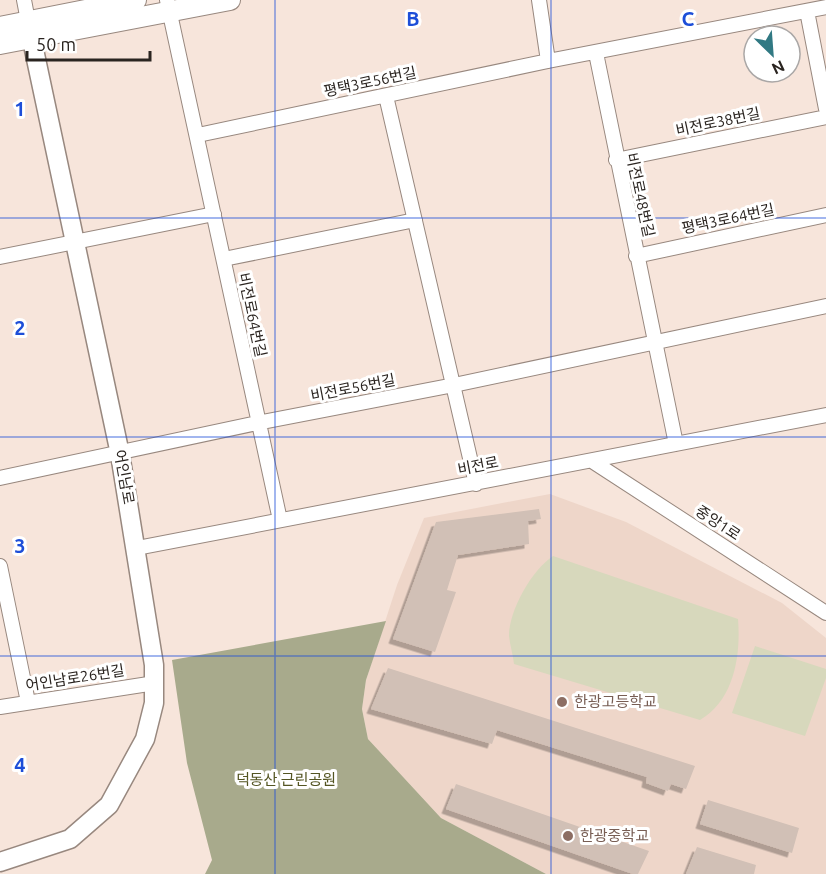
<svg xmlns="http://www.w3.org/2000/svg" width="826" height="874" font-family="Ubuntu,'Noto Sans KR',sans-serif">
	<defs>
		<filter id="shadow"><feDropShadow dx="-4.5" dy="4.5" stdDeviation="0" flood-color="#0004"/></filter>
	</defs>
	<rect width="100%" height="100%" fill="#f7e5db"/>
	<!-- built -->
	<path fill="#eed6c9" d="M550,494L626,522L782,603L826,638V874H546L441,818L368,739L362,709L366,680L397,585L424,518Z"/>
	<!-- green -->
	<path fill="#d7d8bc" d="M553,556L738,619C741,656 734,700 700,720L514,664C513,655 510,645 509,636C509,610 532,570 553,556Z
		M755,646L826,669V678L805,736L732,713Z"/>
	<!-- forest -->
	<path fill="#a8aa8c" d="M386,621L366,680L362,709L368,739L441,818L546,874H205L212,860L187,763L172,660Z"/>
	<!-- building -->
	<path fill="#d1c0b6" filter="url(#shadow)" d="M539,509L541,519L528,521L529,544L458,555L447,590L456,592L435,652L393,639L436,522Z
		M388,668L695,766L686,789L671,784L668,791L646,783L647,777L497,730L492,744L371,709Z
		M456,784L649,851L638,874H633L446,809Z
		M708,800L799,828L792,853L700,824Z
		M697,847L756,865L754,874H686Z"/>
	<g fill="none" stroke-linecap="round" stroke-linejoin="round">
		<!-- minor casing -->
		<g stroke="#98887f" stroke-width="16">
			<path id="minor" d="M24,0L28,21
				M167,0L280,520
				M539,0L548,61
				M807,11L826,109
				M596,53L676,444
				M386,96L476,484
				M198,135L548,61L826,7
				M616,160L826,117
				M636,256L826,215
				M0,257L214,214
				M224,259L415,220
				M592,461L826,613
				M0,478L257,423L454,385L826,306
				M137,548L826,415
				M0,566L28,702
				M0,707L155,683"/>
		</g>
		<!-- tertiary casing -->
		<g stroke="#98887f" stroke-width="21">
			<path id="tertiary" d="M0,862L70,839L109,805L145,739L154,703V665L120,454L29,26"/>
		</g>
		<!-- secondary casing -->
		<g stroke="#98887f" stroke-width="22">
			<path id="secondary" d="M0,27L136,0
				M0,44L230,0"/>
		</g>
		<!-- minor -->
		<use href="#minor" stroke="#fff" stroke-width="14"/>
		<!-- tertiary -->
		<use href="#tertiary" stroke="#fff" stroke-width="18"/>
		<!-- secondary -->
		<use href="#secondary" stroke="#fff" stroke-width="20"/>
	</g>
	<!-- grid -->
	<path fill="none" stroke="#1d4ed8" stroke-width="1.5" stroke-opacity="0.55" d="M275,0V874M551,0V874M0,218H826M0,437H826M0,656H826"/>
	<!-- markers -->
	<g fill="#8d6e63" stroke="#fff" stroke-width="2">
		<circle cx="562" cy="702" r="6"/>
		<circle cx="568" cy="836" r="6"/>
	</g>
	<g text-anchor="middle" stroke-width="6" stroke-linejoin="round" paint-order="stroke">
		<!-- street labels -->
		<g font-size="15" fill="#2a2420" stroke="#fff">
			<text transform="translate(370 82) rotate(-12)" y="5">평택3로56번길</text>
			<text transform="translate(718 122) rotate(-12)" y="5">비전로38번길</text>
			<text transform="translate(640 195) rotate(78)" y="5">비전로48번길</text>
			<text transform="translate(728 219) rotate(-12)" y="5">평택3로64번길</text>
			<text transform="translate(252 315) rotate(78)" y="5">비전로64번길</text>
			<text transform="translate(353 388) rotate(-11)" y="5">비전로56번길</text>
			<text transform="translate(478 466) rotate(-11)" y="5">비전로</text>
			<text transform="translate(124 477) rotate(80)" y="5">어인남로</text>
			<text transform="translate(718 523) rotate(33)" y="5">중앙1로</text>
			<text transform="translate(75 678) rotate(-9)" y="5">어인남로26번길</text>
		</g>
		<!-- education labels -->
		<g font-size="15" fill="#785e54" stroke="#fff" text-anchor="start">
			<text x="574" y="707">한광고등학교</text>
			<text x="580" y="841">한광중학교</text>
		</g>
		<!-- park labels -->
		<g font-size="15" fill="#545522" stroke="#fff">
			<text x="286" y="785">덕동산 근린공원</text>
		</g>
	</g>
	<g font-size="20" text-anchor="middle" font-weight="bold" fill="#1d4ed8" stroke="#fff" stroke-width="6" stroke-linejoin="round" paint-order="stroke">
		<text x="413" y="26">B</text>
		<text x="688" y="26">C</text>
		<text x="20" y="116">1</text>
		<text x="20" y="335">2</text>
		<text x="20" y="553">3</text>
		<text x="20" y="772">4</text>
	</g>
	<!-- north arrow -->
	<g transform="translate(772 54) rotate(155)"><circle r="28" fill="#ffffff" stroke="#aaa7a6" stroke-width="1.5"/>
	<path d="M0-4.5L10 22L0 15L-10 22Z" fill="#317983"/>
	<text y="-9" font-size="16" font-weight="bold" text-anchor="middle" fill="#2a2420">N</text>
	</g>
	<!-- scale -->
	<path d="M27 51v9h123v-9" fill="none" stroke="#2a2420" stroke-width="3"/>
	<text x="36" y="51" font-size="18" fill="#2a2420" stroke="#ffffff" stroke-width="4.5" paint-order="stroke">50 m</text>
</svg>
